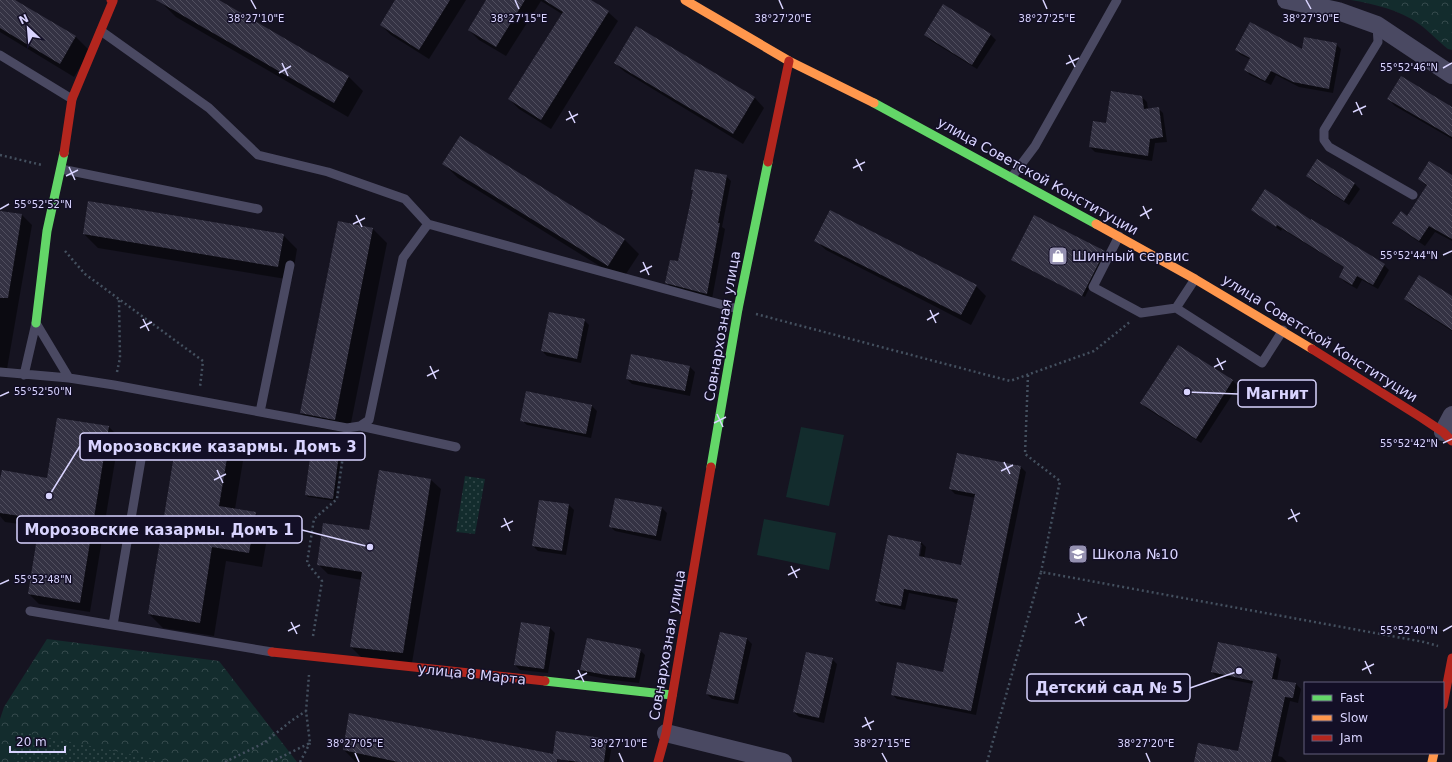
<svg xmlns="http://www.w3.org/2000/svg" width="1452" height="762" font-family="'DejaVu Sans',sans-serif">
	<defs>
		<pattern id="forest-crowns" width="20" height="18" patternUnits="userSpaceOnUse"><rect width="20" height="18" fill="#132c2d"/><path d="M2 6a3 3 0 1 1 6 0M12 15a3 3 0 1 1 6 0" fill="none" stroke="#354a4c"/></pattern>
		<pattern id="park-dots" width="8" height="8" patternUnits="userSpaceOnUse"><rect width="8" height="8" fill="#132c2d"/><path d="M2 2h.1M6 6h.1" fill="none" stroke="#354a4c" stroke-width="1.8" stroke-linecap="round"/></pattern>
		<pattern id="building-back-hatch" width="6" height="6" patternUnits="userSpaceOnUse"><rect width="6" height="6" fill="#343243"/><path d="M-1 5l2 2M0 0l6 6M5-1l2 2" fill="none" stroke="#514f5f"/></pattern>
	</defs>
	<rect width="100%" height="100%" fill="#161421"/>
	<!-- grass -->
	<path fill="#132c2d" d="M801,427L844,435L829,506L786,497Z
		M764,519L836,533L829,570L757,555Z"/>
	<!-- forest -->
	<path fill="url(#forest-crowns)" d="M1351,0H1452V50L1448,49C1438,41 1429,31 1419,24C1400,10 1374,4 1351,0Z
		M47,639L219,661L297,762H0V719L4,707Z"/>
	<!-- park -->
	<path fill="url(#park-dots)" d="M465,476L485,479L475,534L456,532Z
		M20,732L170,762H14Z"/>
	<!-- shadow -->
	<path fill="#0007" fill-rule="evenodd" d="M0,0H13L76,37L90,51L74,77L0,32Z
		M164,0H217L349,77L363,91L348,117L176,17L162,3Z
		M397,0H466L429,59L391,35L381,25Z
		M488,0H589L608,12L618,21L551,129L519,109L509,99L562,14L541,1L506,56L479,40L469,30Z
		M943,6L991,35L996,40L977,69L930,40L925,35Z
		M637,27L755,98L764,108L743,144L625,72L615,63Z
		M1336,44L1341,49L1333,93L1299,87L1276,75L1271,85L1250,75L1245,70L1250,59L1241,55L1236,50L1302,51Z
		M1142,97L1147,102L1148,109L1158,108L1163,113L1167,142L1155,143L1152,161L1095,152L1090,147L1107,124Z
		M1388,99L1452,107V139L1395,106Z
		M1317,160L1355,184L1360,189L1349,205L1312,181L1307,176Z
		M444,164L625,240L639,254L622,280L458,178Z
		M726,176L731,181L722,227L725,229L712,299L671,287L666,282L679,262L694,191L692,189Z
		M1452,176V241L1435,232L1425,246L1400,229L1394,223L1408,217L1428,187L1419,179Z
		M1252,210L1311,222L1384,265L1389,270L1378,289L1362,280L1357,289L1345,282L1340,277L1345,268L1282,229L1281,231Z
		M0,212L22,215L32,225L7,369L0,368Z
		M339,222L373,229L387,243L349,433L315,427L301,413Z
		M84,234L283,235L297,249L292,280L98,248Z
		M816,241L976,286L986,296L971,325L826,250Z
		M1104,252L1106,254L1085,297L1014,262Z
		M1452,297V331L1410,304L1405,299Z
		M584,320L589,325L581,363L547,356L542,351Z
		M1178,346L1233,381L1238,386L1201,443L1146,408L1142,403Z
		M632,355L690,367L695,372L690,396L632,384L627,379Z
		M527,393L592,406L597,411L591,438L527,425L522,420Z
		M109,427L119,437L90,612L39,604L29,594L40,527L5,522L0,516V485L48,479Z
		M178,438L229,447L243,461L235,509L255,513L269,527L262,567L226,561L214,636L163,628L149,614Z
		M312,451L339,455L341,457L335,501L308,497L306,495Z
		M958,454L1021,467L1026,472L976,715L897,699L892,694L944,673L958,603L909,593L905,610L881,605L876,600L889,536L921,542L926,547L924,559L962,566L976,498L955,494L950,489ZM920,545H922L919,562Z
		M431,480L441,489L412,663L361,657L351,647L362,580L328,574L318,564L370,531Z
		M569,505L574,510L566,555L538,551L533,546Z
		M662,508L667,513L661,541L615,531L610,526Z
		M550,628L555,633L548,673L520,670L515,665Z
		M720,633L747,639L752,644L738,704L712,699L707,694Z
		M640,650L645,655L639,683L612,680L586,675L581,670Z
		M807,653L832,659L837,664L824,723L799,717L794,712Z
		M1276,655L1281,660L1277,681L1296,684L1301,689L1298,703L1290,701L1278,756L1282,757L1287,762H1195L1239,752L1253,684L1217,677L1212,672Z
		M607,740L612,745L609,762H569L567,760Z
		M344,750L552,762H356Z"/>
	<!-- building -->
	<path fill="url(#building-back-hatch)" d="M0,0H15L76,36L60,64L0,28Z
		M156,0H219L349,76L334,103Z
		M395,0H450L419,50L380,25Z
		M486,0H525L496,47L468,30Z
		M544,0H591L609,11L541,120L508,99L563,12Z
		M943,4L991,34L972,65L924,35Z
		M1250,22L1302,49L1304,37L1337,43L1329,89L1293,82L1271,71L1265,81L1244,70L1250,58L1235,50Z
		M636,26L755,97L733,134L614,63Z
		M1401,76L1452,107V137L1387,99Z
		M1111,91L1142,96L1144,109L1159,107L1163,137L1150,139L1148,156L1089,147L1093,121L1106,123Z
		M460,136L625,239L608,266L442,164Z
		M1317,159L1355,183L1344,201L1306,176Z
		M1429,161L1452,175V239L1429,226L1419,241L1392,223L1401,211L1407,216L1427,185L1418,179Z
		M695,169L727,175L718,223H720L707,294L665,283L670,260L678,261L693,190H691Z
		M1265,189L1311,220V219L1385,264L1373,285L1357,276L1352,285L1339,277L1344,267L1277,225L1276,227L1251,210Z
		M88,201L284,234L278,267L83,234Z
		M830,210L977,285L961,315L814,241Z
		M0,211L22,214L8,298H0Z
		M1034,215L1105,251L1082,296L1011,260Z
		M338,221L373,228L335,420L300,413Z
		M1419,275L1452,296V330L1404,299Z
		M549,312L585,319L577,359L541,351Z
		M1178,345L1233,380L1196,439L1140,403Z
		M631,354L690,366L685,391L626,379Z
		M526,391L592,405L586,434L520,421Z
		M57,418L109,426L80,603L28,594L40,519L0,513V479L2,470L47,478Z
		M177,437L229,446L219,506L256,512L249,553L212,547L200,623L148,614Z
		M311,450L339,454L333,499L305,495Z
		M957,453L1021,466L971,711L891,695L897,662L943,672L958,599L904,589L901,606L875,601L888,535L921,542L919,556L961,565L975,494L949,489Z
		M379,470L431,479L403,653L350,647L362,572L317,565L323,523L369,530Z
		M615,498L662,507L656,536L609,527Z
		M539,500L569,504L562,551L532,546Z
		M521,622L550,627L544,669L514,665Z
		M720,632L747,638L734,700L706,694Z
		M587,638L641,649L635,678L606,675L580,670Z
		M1218,642L1277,654L1272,679L1296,683L1293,698L1285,697L1271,762H1194L1198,743L1238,751L1253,681L1211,672Z
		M806,652L833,658L819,718L793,712Z
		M349,713L553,754L556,731L607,739L604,762H579L557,759V762H398L343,750Z"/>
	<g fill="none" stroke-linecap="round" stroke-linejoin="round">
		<!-- path -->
		<path stroke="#44505f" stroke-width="2.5" stroke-dasharray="2 3" stroke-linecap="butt" d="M0,155L42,165
			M65,251L85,274L203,361L200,387
			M756,314L1010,381L1094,351L1131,321
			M117,372L120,358L119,300
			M1028,375L1025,454L1060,481L1041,572
			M313,636L322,581L307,563L314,519L337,499L345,441
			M225,762L264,743L291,721L306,711
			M271,762L310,743L306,711L309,675
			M300,762L310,743
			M987,762L1041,572L1424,642L1438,646"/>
		<!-- lane -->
		<path stroke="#4a4962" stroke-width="9" d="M1377,25L1378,42L1324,130V140L1329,147L1413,195
			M101,31L209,108L258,155L328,172L405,199L428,224L738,309
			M0,55L72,99
			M61,169L258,209
			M1011,178L1035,146L1117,0
			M1119,236L1093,287L1141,313L1176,308L1262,363L1283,330
			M1176,308L1195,279
			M36,323L69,378
			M0,372L69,378L114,385L347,428L360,426L369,420L403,258L428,224
			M24,375L36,323
			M260,412L290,265
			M360,426L456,447
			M30,611L272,652
			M113,625L144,442"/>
		<!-- street -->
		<path stroke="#4a4962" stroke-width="18" d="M1286,0L1338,11L1377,25L1452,75
			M1443,432L1452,415
			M666,733L783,762"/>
		<!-- fast -->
		<path stroke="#63d668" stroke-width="9" d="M874,103L1096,224
			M36,323L47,231L64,153
			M711,467L738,309L768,162
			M545,681L672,695"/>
		<!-- slow -->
		<path stroke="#ff974d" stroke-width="9" d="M685,0L789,61L874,103
			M1096,224L1195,279L1312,349
			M1432,762L1434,753"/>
		<!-- jam -->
		<path stroke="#b3261e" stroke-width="9" d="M64,153L72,99L113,1L111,0
			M768,162L789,61
			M1312,349L1422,418L1443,432L1452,441
			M272,652L545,681
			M1443,705L1452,658
			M658,762L666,733L711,467"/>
	</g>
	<!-- ticks -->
	<path fill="none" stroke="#d9d4ff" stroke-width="1.5" d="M251,0L256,9M515,0L519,9M779,0L783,9M1043,0L1047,9M1306,0L1311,9M1069,55L1075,67M282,63L288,76M1066,64L1079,58M1443,68L1452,63M279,73L291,66M1356,102L1362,115M569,111L575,123M1353,112L1366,106M566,120L578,114M856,159L862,171M69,167L75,180M853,168L865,162M66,176L78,170M1143,206L1149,219M0,209L9,204M356,215L362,227M1140,216L1152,209M353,224L365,218M1443,255L1452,251M643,262L649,275M640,272L652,266M930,310L936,323M143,319L149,331M927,320L939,313M140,328L152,322M1217,358L1223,370M430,366L436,379M1214,367L1226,361M427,376L439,370M0,396L9,392M717,414L723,427M714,423L726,417M1443,443L1452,439M1004,462L1010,474M217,470L223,483M1001,471L1013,465M214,480L226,474M1291,509L1297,522M504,518L510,531M1288,519L1300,513M501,527L513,521M791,566L797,578M788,575L800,569M0,584L9,580M1078,613L1084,626M291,622L297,634M1075,623L1087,617M288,631L300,625M1443,631L1452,626M1365,661L1371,674M578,670L584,682M1362,670L1374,664M575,679L587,673M865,717L871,730M862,727L874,721M355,753L359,762M619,753L623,762M882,753L887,762M1146,753L1150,762"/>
	<!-- icons -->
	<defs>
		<g id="shop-square" transform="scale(1)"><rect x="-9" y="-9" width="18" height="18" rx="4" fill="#9591b1" stroke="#130f26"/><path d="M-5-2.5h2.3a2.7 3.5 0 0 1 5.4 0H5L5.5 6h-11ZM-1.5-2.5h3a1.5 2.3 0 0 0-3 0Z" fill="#fff"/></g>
		<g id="school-square" transform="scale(1)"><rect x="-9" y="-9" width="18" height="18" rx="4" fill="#9591b1" stroke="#130f26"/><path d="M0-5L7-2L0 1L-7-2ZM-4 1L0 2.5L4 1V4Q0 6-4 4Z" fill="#fff"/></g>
	</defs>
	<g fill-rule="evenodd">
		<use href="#shop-square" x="1058" y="256"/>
		<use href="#school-square" x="1078" y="554"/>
	</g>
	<g text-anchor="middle" stroke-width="3" stroke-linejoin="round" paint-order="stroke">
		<!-- street labels -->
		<g font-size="14" fill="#d9d4ff" stroke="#130f26">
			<text transform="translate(1038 176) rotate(29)" y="5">улица Советской Конституции</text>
			<text transform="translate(722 326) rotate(-80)" y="5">Совнархозная улица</text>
			<text transform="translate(1320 338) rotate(32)" y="5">улица Советской Конституции</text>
			<text transform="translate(667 645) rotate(-80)" y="5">Совнархозная улица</text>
			<text transform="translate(472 674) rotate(6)" y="5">улица 8 Марта</text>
		</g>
		<!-- poi labels -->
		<g font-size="14" fill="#d9d4ff" stroke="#130f26" text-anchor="start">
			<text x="1072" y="261">Шинный сервис</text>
			<text x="1092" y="559">Школа №10</text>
		</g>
	</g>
	<g font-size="10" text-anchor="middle" fill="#d9d4ff" stroke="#130f26" stroke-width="3" stroke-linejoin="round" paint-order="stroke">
		<text x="1311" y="22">38°27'30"E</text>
		<text x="256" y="22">38°27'10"E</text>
		<text x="519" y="22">38°27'15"E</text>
		<text x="783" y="22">38°27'20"E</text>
		<text x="1047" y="22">38°27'25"E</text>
		<text x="1409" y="71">55°52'46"N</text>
		<text x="43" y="208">55°52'52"N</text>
		<text x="1409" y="259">55°52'44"N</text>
		<text x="43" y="395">55°52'50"N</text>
		<text x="1409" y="447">55°52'42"N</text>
		<text x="43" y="583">55°52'48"N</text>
		<text x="1409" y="634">55°52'40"N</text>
		<text x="355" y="747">38°27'05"E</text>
		<text x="619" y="747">38°27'10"E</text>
		<text x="882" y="747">38°27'15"E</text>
		<text x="1146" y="747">38°27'20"E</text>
	</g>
	<!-- callouts -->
	<path fill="none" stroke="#d9d4ff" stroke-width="1.5" d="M1187 392L1238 394M49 496L80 446M370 547L302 530M1239 671L1190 688"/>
	<g fill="#d9d4ff" stroke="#130f26" stroke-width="1.5">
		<circle cx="1187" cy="392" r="4"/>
		<circle cx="49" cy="496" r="4"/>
		<circle cx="370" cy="547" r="4"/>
		<circle cx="1239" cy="671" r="4"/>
	</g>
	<g fill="#130f26" stroke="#d9d4ff" stroke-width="1.5">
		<rect x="1238" y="380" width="78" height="27" rx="4"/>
		<rect x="80" y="433" width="285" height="27" rx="4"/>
		<rect x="17" y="516" width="285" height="27" rx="4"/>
		<rect x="1027" y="674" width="163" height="27" rx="4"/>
	</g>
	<g font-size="15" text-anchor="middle" font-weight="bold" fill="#d9d4ff">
		<text x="1277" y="399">Магнит</text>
		<text x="222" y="452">Морозовские казармы. Домъ 3</text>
		<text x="159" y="535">Морозовские казармы. Домъ 1</text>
		<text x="1109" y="693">Детский сад № 5</text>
	</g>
	<!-- legend -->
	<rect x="1304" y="682" width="140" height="72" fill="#130f26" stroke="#625e7d"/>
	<rect x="1312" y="695" width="20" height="6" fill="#63d668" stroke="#625e7d"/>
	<text x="1340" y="702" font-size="12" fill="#d9d4ff">Fast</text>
	<rect x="1312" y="715" width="20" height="6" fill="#ff974d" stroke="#625e7d"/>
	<text x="1340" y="722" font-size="12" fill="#d9d4ff">Slow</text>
	<rect x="1312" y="735" width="20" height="6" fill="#b3261e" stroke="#625e7d"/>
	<text x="1340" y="742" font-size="12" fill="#d9d4ff">Jam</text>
	<!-- north arrow -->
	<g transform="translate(28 28) rotate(334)" stroke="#130f26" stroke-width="3" paint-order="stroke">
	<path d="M0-3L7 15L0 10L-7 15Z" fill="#d9d4ff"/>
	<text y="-6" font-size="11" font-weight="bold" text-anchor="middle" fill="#d9d4ff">N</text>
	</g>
	<!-- scale -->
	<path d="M10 746v6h55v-6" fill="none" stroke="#d9d4ff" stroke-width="2"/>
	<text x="16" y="746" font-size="12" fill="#d9d4ff" stroke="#130f26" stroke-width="3" paint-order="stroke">20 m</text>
</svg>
